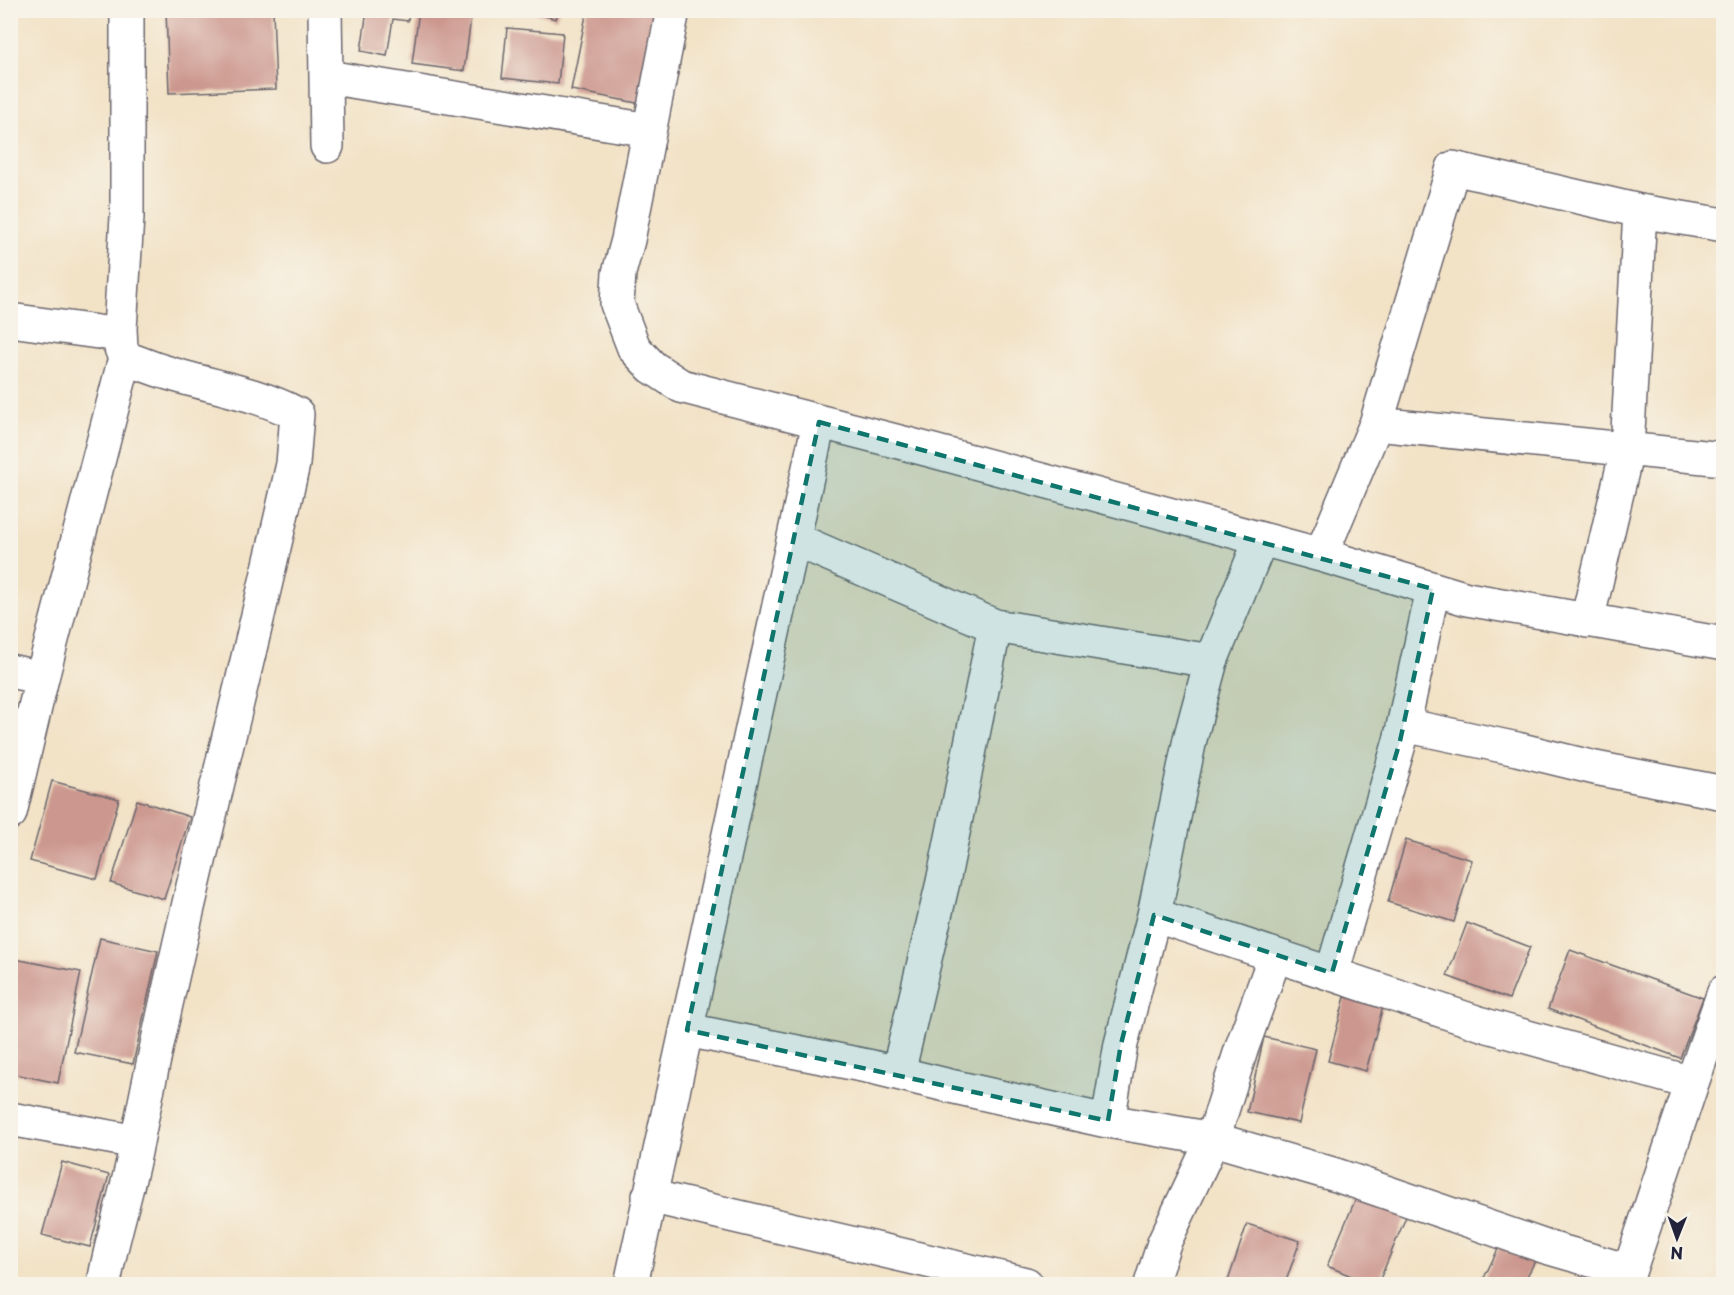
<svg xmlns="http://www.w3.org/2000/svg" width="1734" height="1295" font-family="'Playpen Sans',sans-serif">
	<rect width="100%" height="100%" fill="#f7f3e8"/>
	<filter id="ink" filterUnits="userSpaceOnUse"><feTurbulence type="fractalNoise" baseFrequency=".0167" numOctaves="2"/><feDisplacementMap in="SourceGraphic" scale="12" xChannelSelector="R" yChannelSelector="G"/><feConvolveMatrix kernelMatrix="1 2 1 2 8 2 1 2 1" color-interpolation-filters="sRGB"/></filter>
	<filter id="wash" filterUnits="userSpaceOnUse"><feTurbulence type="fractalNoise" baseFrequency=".008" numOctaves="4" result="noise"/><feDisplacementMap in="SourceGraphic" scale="24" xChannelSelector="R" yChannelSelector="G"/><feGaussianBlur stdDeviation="1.35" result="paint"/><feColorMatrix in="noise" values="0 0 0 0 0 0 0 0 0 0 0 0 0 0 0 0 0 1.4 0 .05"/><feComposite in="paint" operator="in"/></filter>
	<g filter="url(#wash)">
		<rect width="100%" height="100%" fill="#f2e2c6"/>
		<g id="blocks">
			<!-- building -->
			<path fill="#cc978e" d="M166,10H273L276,89L169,93Z
				M367,10H409L408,21L393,19L387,56L361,51Z
				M419,10H472L464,71L412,64Z
				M526,10H559L556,19Z
				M587,10H661L642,104L571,90Z
				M507,28L563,33L558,84L502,78Z
				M52,781L119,799L97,879L30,861Z
				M137,800L190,817L164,899L111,883Z
				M1406,840L1472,860L1454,922L1388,902Z
				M1467,923L1530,947L1509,999L1447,976Z
				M100,938L158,951L133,1064L74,1052Z
				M1570,950L1703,998L1680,1058L1548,1009Z
				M10,958L81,972L58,1083L10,1073Z
				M1345,997L1383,1006L1366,1071L1328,1061Z
				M1264,1037L1316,1049L1299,1123L1247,1112Z
				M62,1162L109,1175L90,1247L42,1235Z
				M1359,1191L1408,1212L1378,1284H1371L1327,1266Z
				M1247,1224L1300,1241L1285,1284H1227Z
				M1501,1243L1536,1259L1523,1284H1481Z"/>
		</g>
	</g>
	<g filter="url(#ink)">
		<use href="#blocks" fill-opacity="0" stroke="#6b656c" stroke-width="1.5"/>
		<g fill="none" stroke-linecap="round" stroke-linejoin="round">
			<!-- minor casing -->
			<g stroke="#6b656c" stroke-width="36">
				<path id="minor" d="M325,10L327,146
					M673,10L628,240L619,273L617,304L634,348L652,367L681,386L907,444L1321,555L1467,599L1724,644
					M327,77L649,130
					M10,320L120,335
					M1376,424L1453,168L1640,211L1724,225
					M794,539L995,626L1211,661
					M1321,555L1376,424L1724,459
					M1587,621L1627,450L1640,211
					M10,671L42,678L10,813
					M42,678L125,358
					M1404,725L1517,749L1595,768L1724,793
					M1154,915L1488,1026L1692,1083L1724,992
					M1332,973L1400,741L1433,589
					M687,1030L872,1067L950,1086L1102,1120L1213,1139L1336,1175L1546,1247L1629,1271
					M898,1073L943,882L995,626
					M10,1119L137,1142
					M1108,1121L1121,1044L1154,915L1190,739L1211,661L1261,539
					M649,1196L1026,1284
					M104,1284C111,1240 126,1197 135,1152C180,921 242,694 293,464L297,414C255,392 209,386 165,372C151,368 138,362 125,358L121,348L120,329L127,217V10
					M631,1284L819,422
					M1151,1284L1164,1243L1213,1139L1242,1047L1275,956
					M1625,1284L1692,1083"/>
			</g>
			<!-- minor -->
			<use href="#minor" stroke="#fff" stroke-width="33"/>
		</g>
	</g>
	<!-- marked area -->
	<path fill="#0f766e" fill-opacity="0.2" stroke="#0f766e" stroke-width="4.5" stroke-dasharray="12 8" stroke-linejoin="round" d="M819,422L1433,589L1400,741L1332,973L1154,915L1121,1044L1108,1121L687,1030Z"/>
	<!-- margin -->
	<rect width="1734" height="1295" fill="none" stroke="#f7f3e8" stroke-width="36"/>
	<!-- north arrow -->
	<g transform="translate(1677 1238) rotate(181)" stroke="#f7f3e8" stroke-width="4.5" paint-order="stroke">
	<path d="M0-4.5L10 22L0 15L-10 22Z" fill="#22223b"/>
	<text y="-9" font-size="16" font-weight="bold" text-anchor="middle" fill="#22223b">N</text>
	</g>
</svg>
